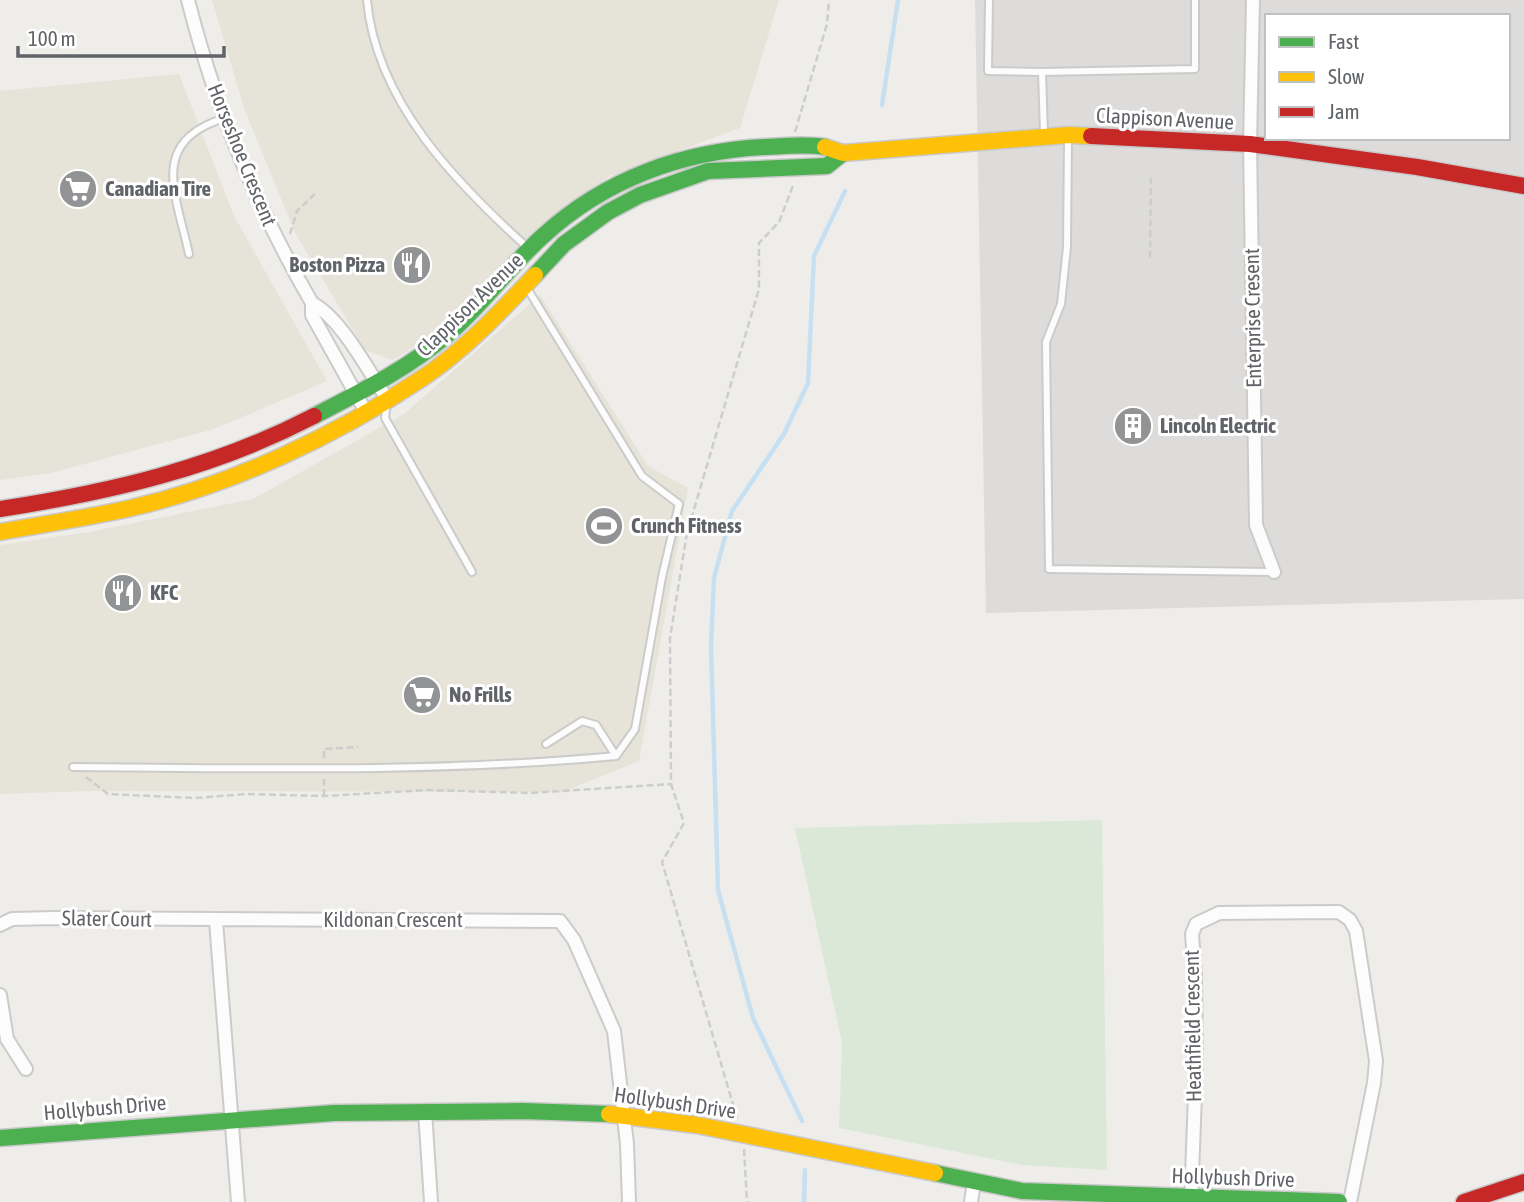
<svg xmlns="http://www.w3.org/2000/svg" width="1524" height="1202" font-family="'Asap Condensed',sans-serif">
	<rect width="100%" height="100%" fill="#efedea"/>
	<!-- commercial -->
	<path fill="#e6e3d9" d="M212,0H779L740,128L608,177L554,218L423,341L393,360L365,350L295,233L244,108Z
		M179,74L234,216L327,381L214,429L51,473L0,480V91Z
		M540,295L648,466L688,488L639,761L563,792L91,791L0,794V545L89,532L253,499L404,414Z"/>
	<!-- industrial -->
	<path fill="#dedcdb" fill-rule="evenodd" d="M975,0H1524V599L986,613ZM1267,16H1508V138H1267Z"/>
	<!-- green -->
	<path fill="#dbe8d8" d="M1102,820L1107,1170L1022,1165L839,1128L842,1043L795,828Z"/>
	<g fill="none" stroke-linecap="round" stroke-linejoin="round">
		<!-- stream -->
		<path stroke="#c6e0f2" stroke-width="4.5" d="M882,105L898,0
			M802,1121L753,1018L718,890L711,646L714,578L732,511L784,434L808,383L814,256L845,191
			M804,1202L805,1170"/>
		<!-- lane casing -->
		<g stroke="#cbcbca" stroke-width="10">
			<path id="lane" d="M367,0C376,102 457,184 529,249
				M989,0L988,71L1042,72
				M1044,134L1042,72L1195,69V0
				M1068,138L1067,247L1061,304L1046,342L1049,569L1274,572
				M189,254C176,194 148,141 225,118
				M387,402L385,418L472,572
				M546,744L582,721L596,725L616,756
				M73,767C254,768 436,773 616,756L635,729L662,577L679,504L642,476L527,288"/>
		</g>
		<!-- street casing -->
		<g stroke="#cbcbca" stroke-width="16">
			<path id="street" d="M188,0C215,107 257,208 312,303C342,319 368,371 388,400
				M1253,0L1250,144L1256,525L1274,572
				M312,303V315L366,412
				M216,921L238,1202
				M0,925L12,919L54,918L560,921L574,940L614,1031L627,1144L629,1202
				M0,995L7,1039L26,1069
				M425,1111L431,1202
				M971,1202L974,1182
				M1191,1202L1196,1068L1195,977L1192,934L1196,924L1219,913L1339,912L1350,920L1356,931L1376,1061L1374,1083L1350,1202"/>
		</g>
		<!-- fast casing -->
		<g stroke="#c9c9c9" stroke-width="19">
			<path id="fast" d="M535,275L564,244L608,212L640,195L708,171L827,166L843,153
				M314,416C360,392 407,369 446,336C482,306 508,267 543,236C605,179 683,151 766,147C786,146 805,144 825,147
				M0,1138L334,1113L523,1111L609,1114
				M935,1173L1022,1191L1339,1202"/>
		</g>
		<!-- slow casing -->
		<g stroke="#c9c9c9" stroke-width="19">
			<path id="slow" d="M825,147L843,153L1068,135L1091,136
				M0,532C43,524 88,518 131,508C232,485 335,436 421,379C464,351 501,311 535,275
				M609,1114L697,1125L935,1173"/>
		</g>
		<!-- jam casing -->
		<g stroke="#c9c9c9" stroke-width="19">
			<path id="jam" d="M1091,136L1250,144L1417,167L1524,186
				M0,509C111,492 214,468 314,416
				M1464,1202L1524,1182"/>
		</g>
		<!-- path -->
		<path stroke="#cbcecc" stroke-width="2.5" stroke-dasharray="7 3.5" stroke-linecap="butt" d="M795,132L827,24L829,0
			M290,234L297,211L315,194
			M1150,258L1151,175
			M324,758V749L358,747
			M86,777L108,794L195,798L246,794L324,796L428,790L530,793L671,784
			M324,796V779
			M737,1118L662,862L684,823L671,784L670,638L687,533L759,289V243L779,222L794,183
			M744,1149L747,1202"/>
		<!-- lane -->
		<use href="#lane" stroke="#fdfcfc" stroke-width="6"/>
		<!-- street -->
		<use href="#street" stroke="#fdfcfc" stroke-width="12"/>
		<!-- fast -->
		<use href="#fast" stroke="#4caf50" stroke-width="16"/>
		<!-- slow -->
		<use href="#slow" stroke="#ffc107" stroke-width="16"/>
		<!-- jam -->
		<use href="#jam" stroke="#c62828" stroke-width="16"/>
	</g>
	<!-- icons -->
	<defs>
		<g id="supermarket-disc" transform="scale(2.0125)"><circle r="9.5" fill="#929395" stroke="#fff"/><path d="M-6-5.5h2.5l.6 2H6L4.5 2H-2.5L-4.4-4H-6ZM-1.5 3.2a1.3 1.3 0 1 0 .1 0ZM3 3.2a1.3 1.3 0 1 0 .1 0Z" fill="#fff"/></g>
		<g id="restaurant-disc" transform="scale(2.0125)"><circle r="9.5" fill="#929395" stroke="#fff"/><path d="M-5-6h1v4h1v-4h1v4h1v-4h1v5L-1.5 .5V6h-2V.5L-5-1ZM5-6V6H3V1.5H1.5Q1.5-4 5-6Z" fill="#fff"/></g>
		<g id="building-disc" transform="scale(2.0125)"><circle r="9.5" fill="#929395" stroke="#fff"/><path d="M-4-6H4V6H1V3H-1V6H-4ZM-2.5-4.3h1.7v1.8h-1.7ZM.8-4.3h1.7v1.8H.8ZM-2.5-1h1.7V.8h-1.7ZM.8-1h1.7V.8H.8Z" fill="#fff"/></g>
		<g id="stadium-disc" transform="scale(2.0125)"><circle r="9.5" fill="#929395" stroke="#fff"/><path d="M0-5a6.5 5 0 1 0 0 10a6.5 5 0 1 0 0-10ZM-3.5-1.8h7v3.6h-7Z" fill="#fff"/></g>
	</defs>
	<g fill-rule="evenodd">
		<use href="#supermarket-disc" x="78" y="189"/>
		<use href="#restaurant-disc" x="412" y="265"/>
		<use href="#building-disc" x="1133" y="426"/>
		<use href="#stadium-disc" x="604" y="526"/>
		<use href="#restaurant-disc" x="123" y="593"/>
		<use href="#supermarket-disc" x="422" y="695"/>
	</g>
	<g text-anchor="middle" stroke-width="6" stroke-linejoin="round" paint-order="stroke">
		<!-- street labels -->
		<g font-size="21" fill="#606367" stroke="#fff">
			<text transform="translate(1165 119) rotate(3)" y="7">Clappison Avenue</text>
			<text transform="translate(242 155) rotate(68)" y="7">Horseshoe Crescent</text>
			<text transform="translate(470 305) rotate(-44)" y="7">Clappison Avenue</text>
			<text transform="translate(1253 318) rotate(-91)" y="7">Enterprise Cresent</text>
			<text transform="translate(107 919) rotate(1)" y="7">Slater Court</text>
			<text x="393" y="927">Kildonan Crescent</text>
			<text transform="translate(1193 1026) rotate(-91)" y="7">Heathfield Crescent</text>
			<text transform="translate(675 1103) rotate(8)" y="7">Hollybush Drive</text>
			<text transform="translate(105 1108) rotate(-5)" y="7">Hollybush Drive</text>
			<text transform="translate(1233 1178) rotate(2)" y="7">Hollybush Drive</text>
		</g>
		<!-- poi labels -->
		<g font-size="21" font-weight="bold" fill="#606367" stroke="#fff" text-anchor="start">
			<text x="105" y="196">Canadian Tire</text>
			<text x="385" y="272" text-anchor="end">Boston Pizza</text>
			<text x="1160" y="433">Lincoln Electric</text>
			<text x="631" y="533">Crunch Fitness</text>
			<text x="150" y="600">KFC</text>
			<text x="449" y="702">No Frills</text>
		</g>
	</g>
	<!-- legend -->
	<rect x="1265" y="14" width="245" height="126" fill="#ffffff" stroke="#bfc1c2" stroke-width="2"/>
	<rect x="1279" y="37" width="35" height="10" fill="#4caf50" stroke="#bfc1c2" stroke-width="2"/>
	<text x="1328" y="49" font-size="21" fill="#606367">Fast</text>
	<rect x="1279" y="72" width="35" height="10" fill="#ffc107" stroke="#bfc1c2" stroke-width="2"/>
	<text x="1328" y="84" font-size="21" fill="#606367">Slow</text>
	<rect x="1279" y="107" width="35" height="10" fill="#c62828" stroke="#bfc1c2" stroke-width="2"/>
	<text x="1328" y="119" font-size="21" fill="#606367">Jam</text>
	<!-- scale -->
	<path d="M18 46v10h206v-10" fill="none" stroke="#606367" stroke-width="3.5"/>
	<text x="28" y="46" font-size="21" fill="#606367" stroke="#ffffff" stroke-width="5" paint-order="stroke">100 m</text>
</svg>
